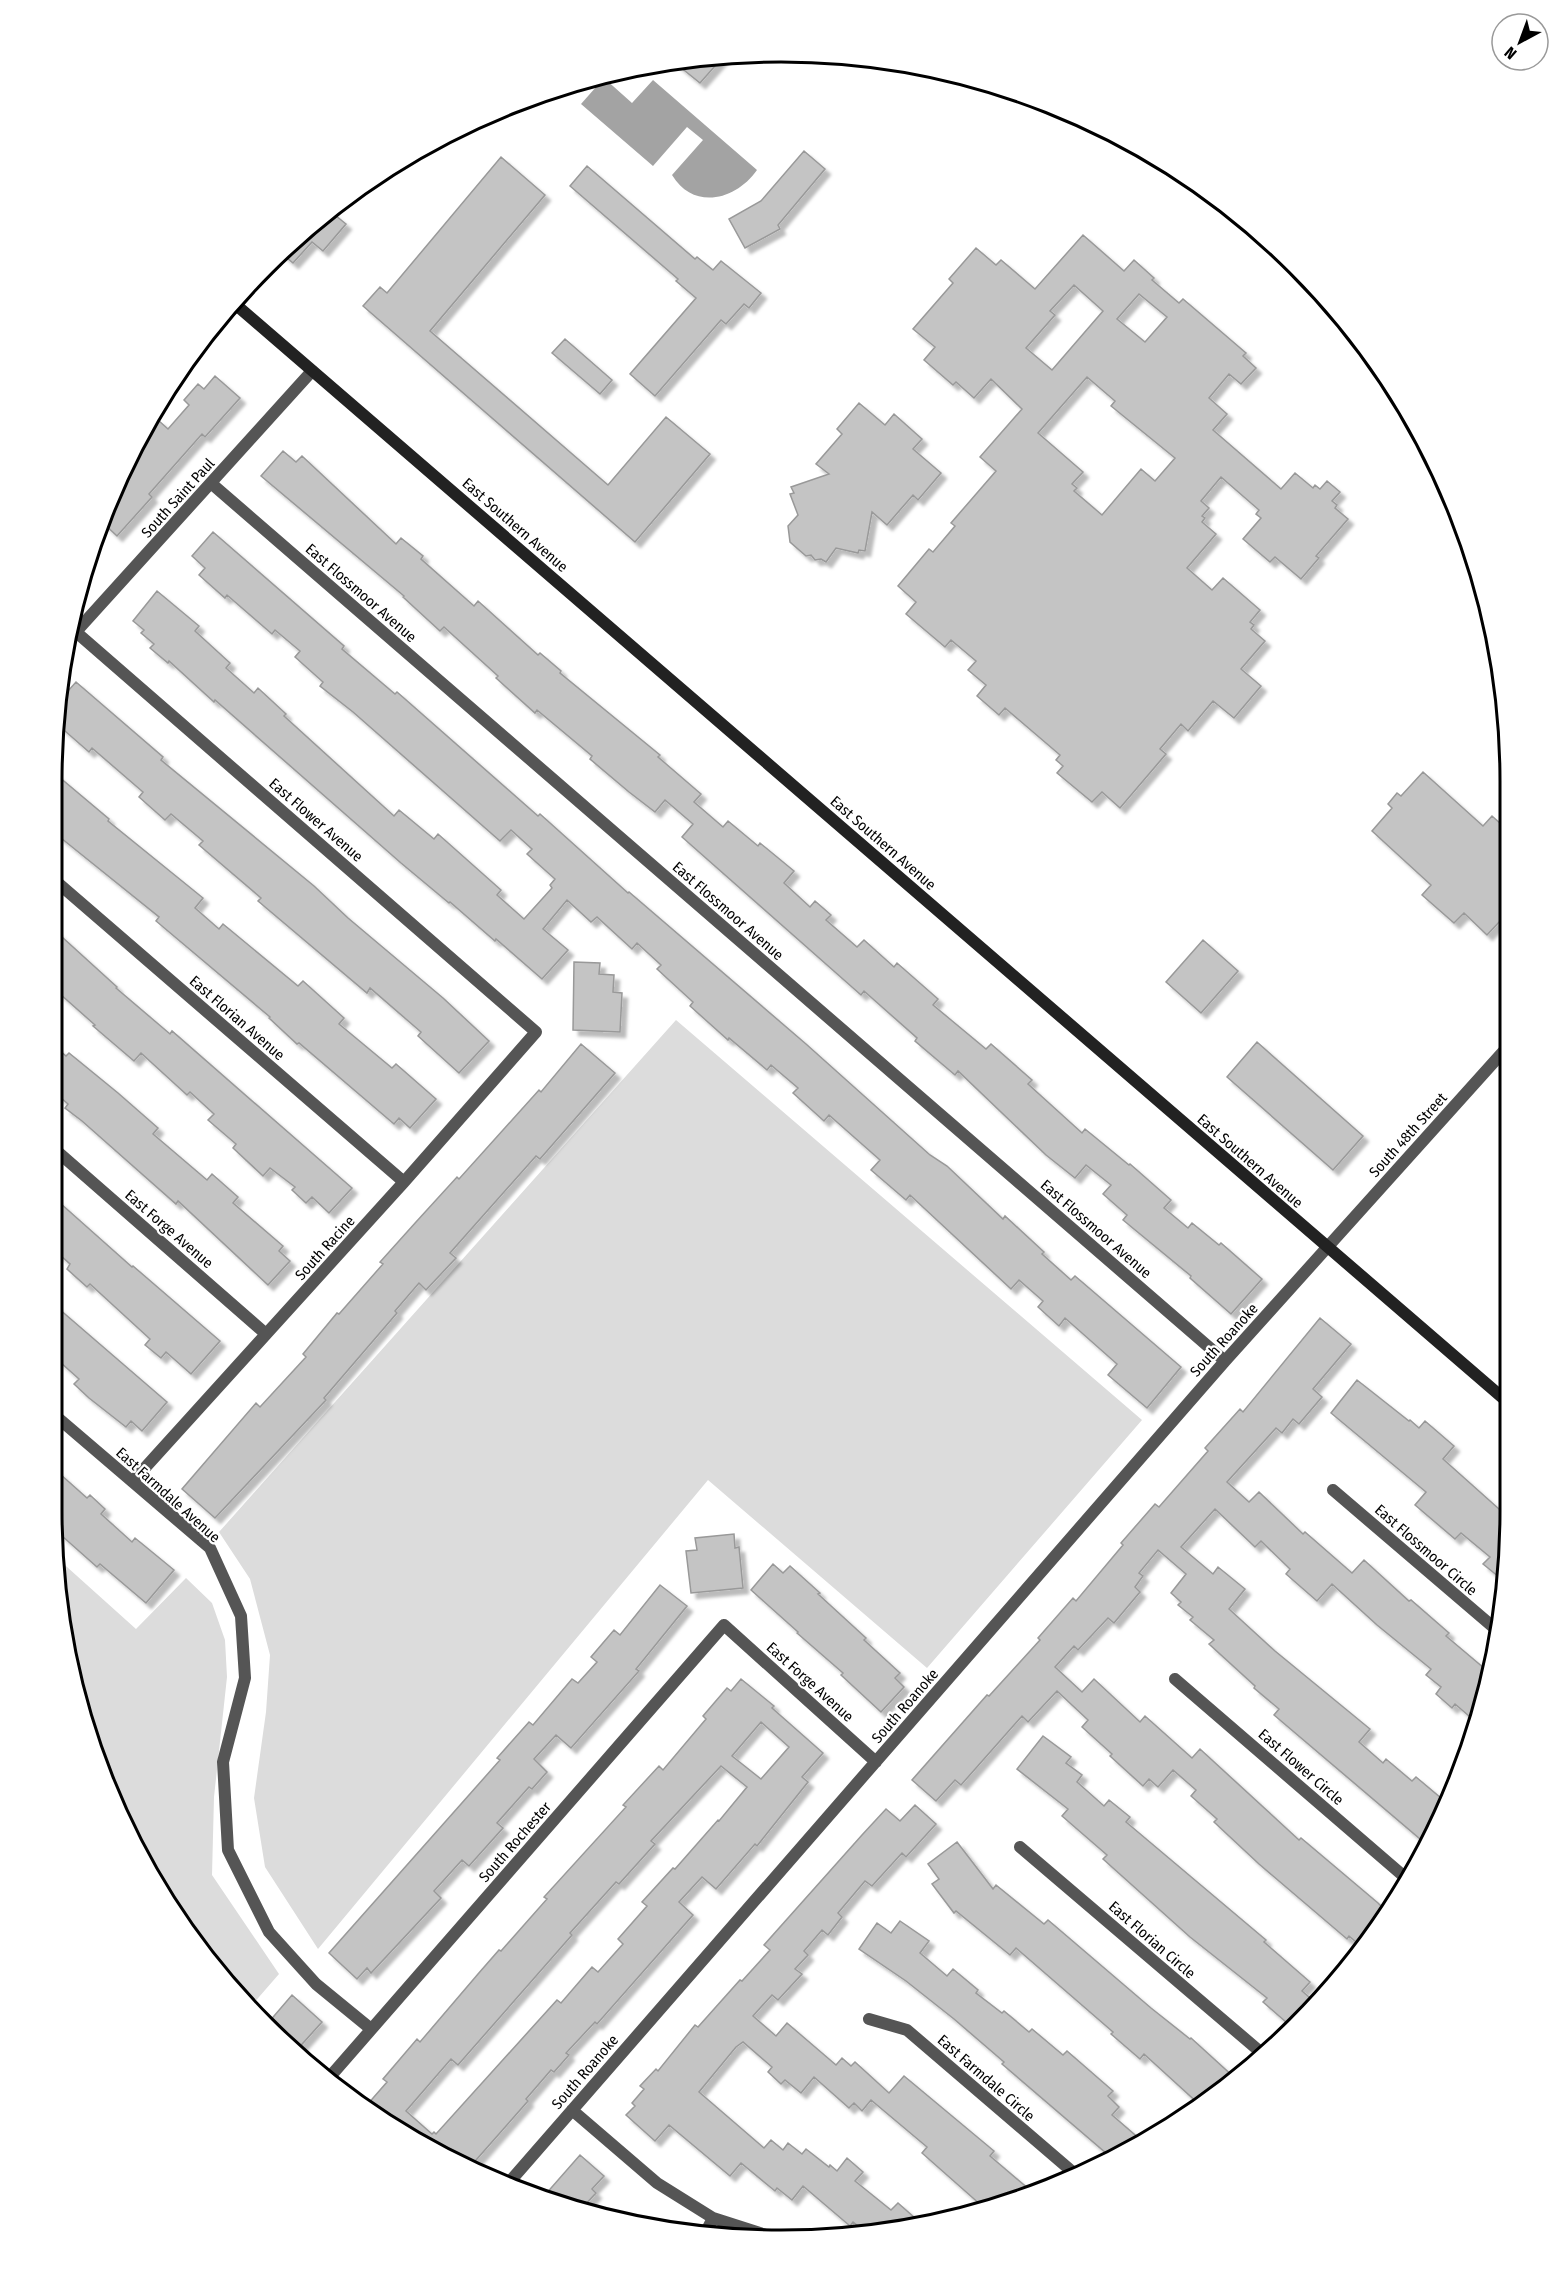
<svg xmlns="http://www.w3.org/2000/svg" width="1562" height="2291" font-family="'Fira Sans Condensed',sans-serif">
	<defs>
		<filter id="shadow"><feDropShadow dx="5.5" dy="5.5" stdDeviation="1.5" flood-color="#0004"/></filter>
	</defs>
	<rect width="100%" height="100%" fill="#fff"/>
	<!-- green -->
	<path fill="#dcdcdc" d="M676,1020L1142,1420L927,1668L708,1480L318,1949L265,1867L254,1798L266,1712L270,1655L250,1579L219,1532Z
		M57,1558L136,1629L186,1578L212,1603L225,1640L227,1677L214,1797L212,1875L279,1974L252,2005L174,1915L126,1833L76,1699Z"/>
	<!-- water -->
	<path fill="#a3a3a3" d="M604,78L632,103L653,80L757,170C736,200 694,211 672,175L703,140L687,127L653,166L581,104Z"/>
	<!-- building -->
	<path fill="#c4c4c4" stroke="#999" stroke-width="1.5" fill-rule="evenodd" filter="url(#shadow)" d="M723,57L700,83L674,62L695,59Z
		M804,151L825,169L778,225L780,229L745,248L729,219L761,201Z
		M501,157L545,195L430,331L608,485L666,417L710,454L635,542L363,306L380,287L387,293Z
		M587,166L695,259L697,257L713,270L721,261L761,293L749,308L744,304L726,324L721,320L655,396L630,374L696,298L676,281L678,279L570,186Z
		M330,211L346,224L323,251L312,242L293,263L280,252Z
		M1083,235L1124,271L1134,260L1154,278L1152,280L1179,303L1183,299L1246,353L1243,356L1256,368L1241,384L1229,374L1209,398L1227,414L1213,430L1281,489L1295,473L1313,488L1315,485L1320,489L1327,481L1340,492L1332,501L1337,505L1335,508L1348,519L1316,556L1319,558L1301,579L1275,557L1270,562L1243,539L1261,518L1256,514L1259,510L1221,477L1201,501L1209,508L1202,516L1205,518L1202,522L1216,534L1187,568L1212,590L1223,578L1260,610L1250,622L1254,625L1251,629L1265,641L1241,669L1261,686L1234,718L1213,701L1188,731L1181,724L1160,749L1166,754L1120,808L1102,792L1092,802L1057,773L1063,766L1056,760L1060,755L1005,708L999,715L977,696L986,685L968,670L976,661L951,640L945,647L906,614L916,602L898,586L929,549L933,552L955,526L951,523L996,471L980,457L1022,409L991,379L974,398L956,382L953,385L924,360L935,347L913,329L953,283L949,279L976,248L996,265L1001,260L1035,289ZM1074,285L1103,311L1052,370L1026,348L1055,315L1050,311ZM1139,294L1167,317L1145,342L1117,319ZM1087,377L1115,401L1111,406L1175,458L1155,481L1141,469L1102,515L1074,491L1077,488L1072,484L1083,472L1038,433Z
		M565,339L612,380L600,394L552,353Z
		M215,376L240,398L205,437L202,434L149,494L152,497L117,536L101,521L136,444L158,420L168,429L189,405L184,400L198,384L204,389Z
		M859,403L885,425L894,414L922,439L913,449L941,473L918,500L913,495L887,525L872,512L865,551L859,550L858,553L836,548L826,562L821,559L815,560L811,555L806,556L790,542L788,526L798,515L790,494L794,493L791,487L829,474L816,464L842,434L837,429Z
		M283,451L296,462L302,456L396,544L401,538L423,556L421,559L474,606L478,601L538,655L540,653L561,671L560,673L660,755L658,757L701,794L694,802L723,827L728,821L758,846L760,843L794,871L784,883L810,907L815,901L831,915L826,920L857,947L864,940L894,967L897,963L938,999L933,1005L986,1049L991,1044L1032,1080L1028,1084L1082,1133L1085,1129L1129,1165L1130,1164L1171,1200L1164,1208L1188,1228L1192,1223L1219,1245L1221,1243L1262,1279L1231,1314L1190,1278L1191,1276L1123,1220L1127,1215L1103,1194L1111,1185L1086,1165L1075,1178L1046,1155L958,1071L955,1075L915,1041L917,1038L864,991L861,995L682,837L693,824L665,800L655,812L629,792L590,759L592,756L537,710L535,713L496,678L498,676L444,627L440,631L403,597L404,596L261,476Z
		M213,532L344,646L342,649L395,694L397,692L538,816L540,814L628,893L629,892L806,1044L930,1155L947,1166L1003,1219L1005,1216L1044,1252L1042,1254L1071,1280L1075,1276L1181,1367L1147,1408L1108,1375L1117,1364L1065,1318L1059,1326L1038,1307L1043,1301L1019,1280L1011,1289L910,1195L906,1200L871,1170L880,1160L829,1115L824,1121L793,1093L798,1088L771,1065L767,1070L729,1038L728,1040L690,1006L693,1002L657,969L661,965L637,943L632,949L597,917L591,922L567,900L543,929L568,950L542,979L496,939L495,941L450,902L449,903L401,863L215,700L214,702L169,661L168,663L150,648L154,644L141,633L144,630L133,621L157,591L199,626L195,631L230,663L226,668L254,693L258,688L286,714L284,716L394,816L399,810L434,839L438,834L501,890L497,895L524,919L552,888L550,885L555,879L527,854L532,849L511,830L500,841L353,712L320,686L323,682L295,657L300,651L275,630L272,634L227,595L225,598L199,575L205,568L192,556Z
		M76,682L163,757L161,760L314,886L348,918L443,998L489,1041L459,1073L418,1036L421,1032L370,988L367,993L258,901L261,898L199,845L203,841L171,814L165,820L139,797L143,792L92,748L89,752L57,724L59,701Z
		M52,771L109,819L108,821L203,898L195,908L219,929L223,924L298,986L303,981L344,1018L339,1024L392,1068L396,1064L436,1099L410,1128L399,1118L394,1124L299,1043L297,1044L269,1018L270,1017L156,921L159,917L51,830Z
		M1423,772L1483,826L1492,816L1511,833V928L1501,920L1487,935L1464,913L1454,923L1422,895L1431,885L1372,831L1392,808L1388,804L1397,793L1401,796Z
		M51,927L117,987L116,988L170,1034L172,1031L352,1188L329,1213L312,1197L306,1203L292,1190L295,1187L270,1168L263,1176L233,1148L236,1144L208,1120L214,1114L190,1092L187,1095L141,1053L134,1061L93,1026L95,1025L51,986Z
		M1203,940L1238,971L1201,1013L1166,982Z
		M574,962L600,963L599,974L614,975L613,992L622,993L620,1032L573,1030Z
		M1257,1042L1363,1136L1333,1170L1227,1077Z
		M51,1043L66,1056L69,1053L118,1093L158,1128L153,1134L207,1180L212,1174L238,1197L233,1203L283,1246L279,1251L290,1261L268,1285L178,1201L176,1204L82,1121L65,1108L68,1104L51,1089Z
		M581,1044L615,1073L540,1159L536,1156L450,1253L456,1258L426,1290L419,1283L395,1311L397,1313L324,1398L326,1400L215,1518L182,1489L256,1403L260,1407L306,1357L303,1354L337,1313L339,1314L383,1264L380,1262L416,1222L457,1177L459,1179L539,1090L541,1092Z
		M51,1195L132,1267L133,1266L220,1341L191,1374L166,1352L161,1358L145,1345L150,1339L90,1284L87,1287L67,1269L70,1264L51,1247Z
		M51,1302L167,1402L142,1431L131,1421L126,1427L89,1398L74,1384L79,1379L51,1354Z
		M1320,1318L1351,1344L1313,1389L1322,1397L1299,1424L1293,1419L1282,1433L1276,1428L1227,1482L1249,1502L1259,1492L1303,1534L1305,1532L1352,1573L1364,1560L1409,1601L1411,1600L1449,1633L1446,1636L1491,1674L1476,1722L1455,1704L1452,1708L1436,1694L1441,1687L1426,1675L1431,1669L1377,1625L1332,1584L1317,1601L1286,1574L1290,1569L1261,1541L1255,1547L1215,1509L1181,1547L1213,1574L1218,1567L1245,1589L1229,1609L1275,1651L1370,1729L1359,1742L1383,1763L1386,1759L1412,1781L1416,1777L1448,1804L1426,1844L1274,1715L1279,1709L1254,1688L1255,1686L1209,1644L1214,1640L1190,1620L1193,1617L1178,1605L1181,1602L1171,1593L1186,1574L1158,1550L1139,1573L1143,1576L1135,1587L1140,1592L1114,1623L1108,1618L1078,1650L1074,1646L1055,1667L1082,1692L1094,1679L1140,1722L1145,1716L1192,1758L1200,1749L1299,1840L1301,1838L1378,1903L1389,1914L1362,1947L1349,1936L1347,1939L1259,1864L1214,1822L1217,1819L1191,1796L1196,1790L1173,1770L1158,1787L1149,1779L1143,1786L1110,1756L1112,1754L1082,1727L1088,1720L1057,1691L1028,1722L1022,1716L961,1785L955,1780L936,1801L912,1780L987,1695L989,1696L1040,1640L1038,1638L1073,1598L1076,1601L1123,1545L1121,1543L1155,1504L1159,1507L1208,1451L1205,1448L1240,1409L1243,1412Z
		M1357,1380L1409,1421L1410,1420L1419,1428L1425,1421L1454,1446L1443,1459L1499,1509L1511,1495L1504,1581L1483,1564L1490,1557L1461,1533L1455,1539L1415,1505L1426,1492L1331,1413Z
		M51,1466L87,1498L90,1495L105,1509L101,1514L132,1542L135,1538L174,1570L146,1603L100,1564L97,1567L53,1528L51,1510Z
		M734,1534L735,1548L739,1547L743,1588L691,1593L686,1551L697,1550L695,1538Z
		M773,1564L783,1573L790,1566L820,1593L818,1594L866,1638L864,1640L900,1673L895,1678L904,1687L881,1712L841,1675L843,1673L797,1633L798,1632L751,1590Z
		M660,1585L687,1606L636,1669L639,1671L571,1748L556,1735L534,1759L547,1772L532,1789L529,1787L497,1823L503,1828L469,1866L462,1860L434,1891L441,1898L371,1973L367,1968L357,1979L329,1953L500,1760L497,1758L529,1722L533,1725L572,1679L578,1683L597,1662L591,1657L614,1630L620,1635Z
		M741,1679L774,1706L772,1708L823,1753L802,1777L808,1782L757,1846L755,1844L716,1889L702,1877L679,1902L693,1915L597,2024L595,2022L566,2053L569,2055L554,2072L551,2070L526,2099L528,2101L469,2168L416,2142L366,2106L387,2082L383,2079L417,2039L420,2042L478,1974L499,1950L501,1951L547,1899L544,1897L626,1807L623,1805L659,1766L663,1770L706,1719L703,1716L727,1688L731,1691ZM761,1722L789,1747L761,1779L732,1756ZM721,1766L747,1787L719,1821L718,1820L675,1869L673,1868L642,1902L647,1906L618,1939L623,1944L598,1972L592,1967L561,2003L557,2000L436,2134L434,2132L432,2134L406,2111L451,2059L458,2065L572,1935L570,1933L616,1882L619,1884L655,1844L651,1841Z
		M1043,1736L1071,1757L1066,1763L1082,1775L1077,1782L1104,1806L1109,1800L1130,1817L1126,1822L1266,1940L1264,1942L1310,1982L1302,1991L1316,2003L1294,2029L1263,2002L1267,1998L1190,1937L1103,1859L1107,1855L1062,1816L1068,1809L1017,1769Z
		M915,1805L936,1824L906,1857L902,1853L872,1886L865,1881L838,1913L842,1917L828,1935L822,1930L804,1951L808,1955L795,1969L802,1974L778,2000L772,1995L753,2016L776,2036L787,2023L836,2065L842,2058L851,2066L855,2062L889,2093L904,2076L994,2151L990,2156L1030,2190L982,2206L922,2153L927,2147L871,2100L862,2111L854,2103L849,2108L814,2077L801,2093L785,2080L781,2084L768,2072L772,2067L743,2042L736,2047L699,2092L764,2148L771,2140L783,2150L788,2143L802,2154L806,2149L829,2167L830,2165L837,2171L847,2158L863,2172L855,2181L891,2210L898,2203L924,2226L867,2233L853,2222L850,2226L803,2186L792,2200L777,2188L775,2191L741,2163L730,2176L669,2125L655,2141L626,2115L635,2106L632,2103L644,2089L640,2086L656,2069L658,2071L695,2025L698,2027L740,1980L742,1981L770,1950L764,1945L862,1835L886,1809L900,1821Z
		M957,1842L993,1889L996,1885L1044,1924L1048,1920L1151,2008L1190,2039L1191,2038L1236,2079L1225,2089L1200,2105L1144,2054L1140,2059L1111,2034L1113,2032L1016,1948L1010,1955L956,1911L954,1913L932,1884L939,1879L928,1864Z
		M900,1921L929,1941L920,1953L947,1976L953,1969L978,1990L976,1993L1002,2013L1004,2011L1029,2032L1032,2029L1063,2055L1067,2051L1113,2091L1108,2096L1119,2107L1112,2115L1142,2141L1113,2159L1002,2064L1004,2062L954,2019L906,1981L859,1949L877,1923L891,1933Z
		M292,1995L322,2022L294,2053L268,2023Z
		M580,2155L604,2176L592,2189L596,2193L584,2206L544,2196Z"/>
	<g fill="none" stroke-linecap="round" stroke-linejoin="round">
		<!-- minor -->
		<path stroke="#555" stroke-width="12" d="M212,484L1225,1361
			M76,632L536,1032L404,1182L133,1481
			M64,645L312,371
			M51,877L404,1182
			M51,1146L266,1334
			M51,1412L210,1548L241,1616L245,1678L223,1762L228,1850L269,1932L316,1984L371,2029
			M1333,1490L1499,1632
			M1175,1679L1407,1879
			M1020,1847L1264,2055
			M869,2019L907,2030L1075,2174
			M328,2079L724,1625L876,1762
			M572,2110L657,2183L713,2218L772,2237
			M506,2186L1225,1361L1511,1043
			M705,2234L713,2218"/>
		<!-- secondary -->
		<path stroke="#222" stroke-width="12" d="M235,304L1511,1405"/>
	</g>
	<g text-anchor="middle" stroke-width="4.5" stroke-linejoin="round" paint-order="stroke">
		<!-- street labels -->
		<g font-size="15" fill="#000" stroke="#fff">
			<text transform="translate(178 498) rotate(-48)" y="5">South Saint Paul</text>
			<text transform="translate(515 525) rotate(41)" y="5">East Southern Avenue</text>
			<text transform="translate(361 593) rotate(41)" y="5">East Flossmoor Avenue</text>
			<text transform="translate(316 820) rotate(41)" y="5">East Flower Avenue</text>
			<text transform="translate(883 843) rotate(41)" y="5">East Southern Avenue</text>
			<text transform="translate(728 911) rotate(41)" y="5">East Flossmoor Avenue</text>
			<text transform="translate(237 1018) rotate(41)" y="5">East Florian Avenue</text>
			<text transform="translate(1408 1135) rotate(-48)" y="5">South 48th Street</text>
			<text transform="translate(1250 1161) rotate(41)" y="5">East Southern Avenue</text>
			<text transform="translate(169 1229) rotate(41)" y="5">East Forge Avenue</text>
			<text transform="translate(1096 1229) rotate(41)" y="5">East Flossmoor Avenue</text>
			<text transform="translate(325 1248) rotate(-48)" y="5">South Racine</text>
			<text transform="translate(1224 1340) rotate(-48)" y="5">South Roanoke</text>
			<text transform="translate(168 1495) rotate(42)" y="5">East Farmdale Avenue</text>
			<text transform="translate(1426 1550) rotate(41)" y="5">East Flossmoor Circle</text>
			<text transform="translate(810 1682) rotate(42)" y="5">East Forge Avenue</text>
			<text transform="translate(905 1706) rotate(-49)" y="5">South Roanoke</text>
			<text transform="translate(1301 1767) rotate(41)" y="5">East Flower Circle</text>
			<text transform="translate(515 1842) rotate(-49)" y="5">South Rochester</text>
			<text transform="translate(1152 1940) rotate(41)" y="5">East Florian Circle</text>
			<text transform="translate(585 2072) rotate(-49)" y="5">South Roanoke</text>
			<text transform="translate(986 2078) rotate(41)" y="5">East Farmdale Circle</text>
		</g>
	</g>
	<!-- crop -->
	<path d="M0 0H1562V2291H0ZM781 62H781A719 719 0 0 1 1500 781V1511A719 719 0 0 1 781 2230H781A719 719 0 0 1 62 1511V781A719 719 0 0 1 781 62Z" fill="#fff" fill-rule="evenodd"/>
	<path fill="none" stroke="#000" stroke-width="3" d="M781 62H781A719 719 0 0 1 1500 781V1511A719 719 0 0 1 781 2230H781A719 719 0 0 1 62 1511V781A719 719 0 0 1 781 62Z"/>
	<!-- north arrow -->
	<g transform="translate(1520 42) rotate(221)"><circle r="28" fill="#ffffff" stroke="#999999" stroke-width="1.5"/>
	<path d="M0-4.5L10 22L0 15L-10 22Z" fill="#000000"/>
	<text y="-9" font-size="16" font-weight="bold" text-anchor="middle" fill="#000000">N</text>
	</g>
</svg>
